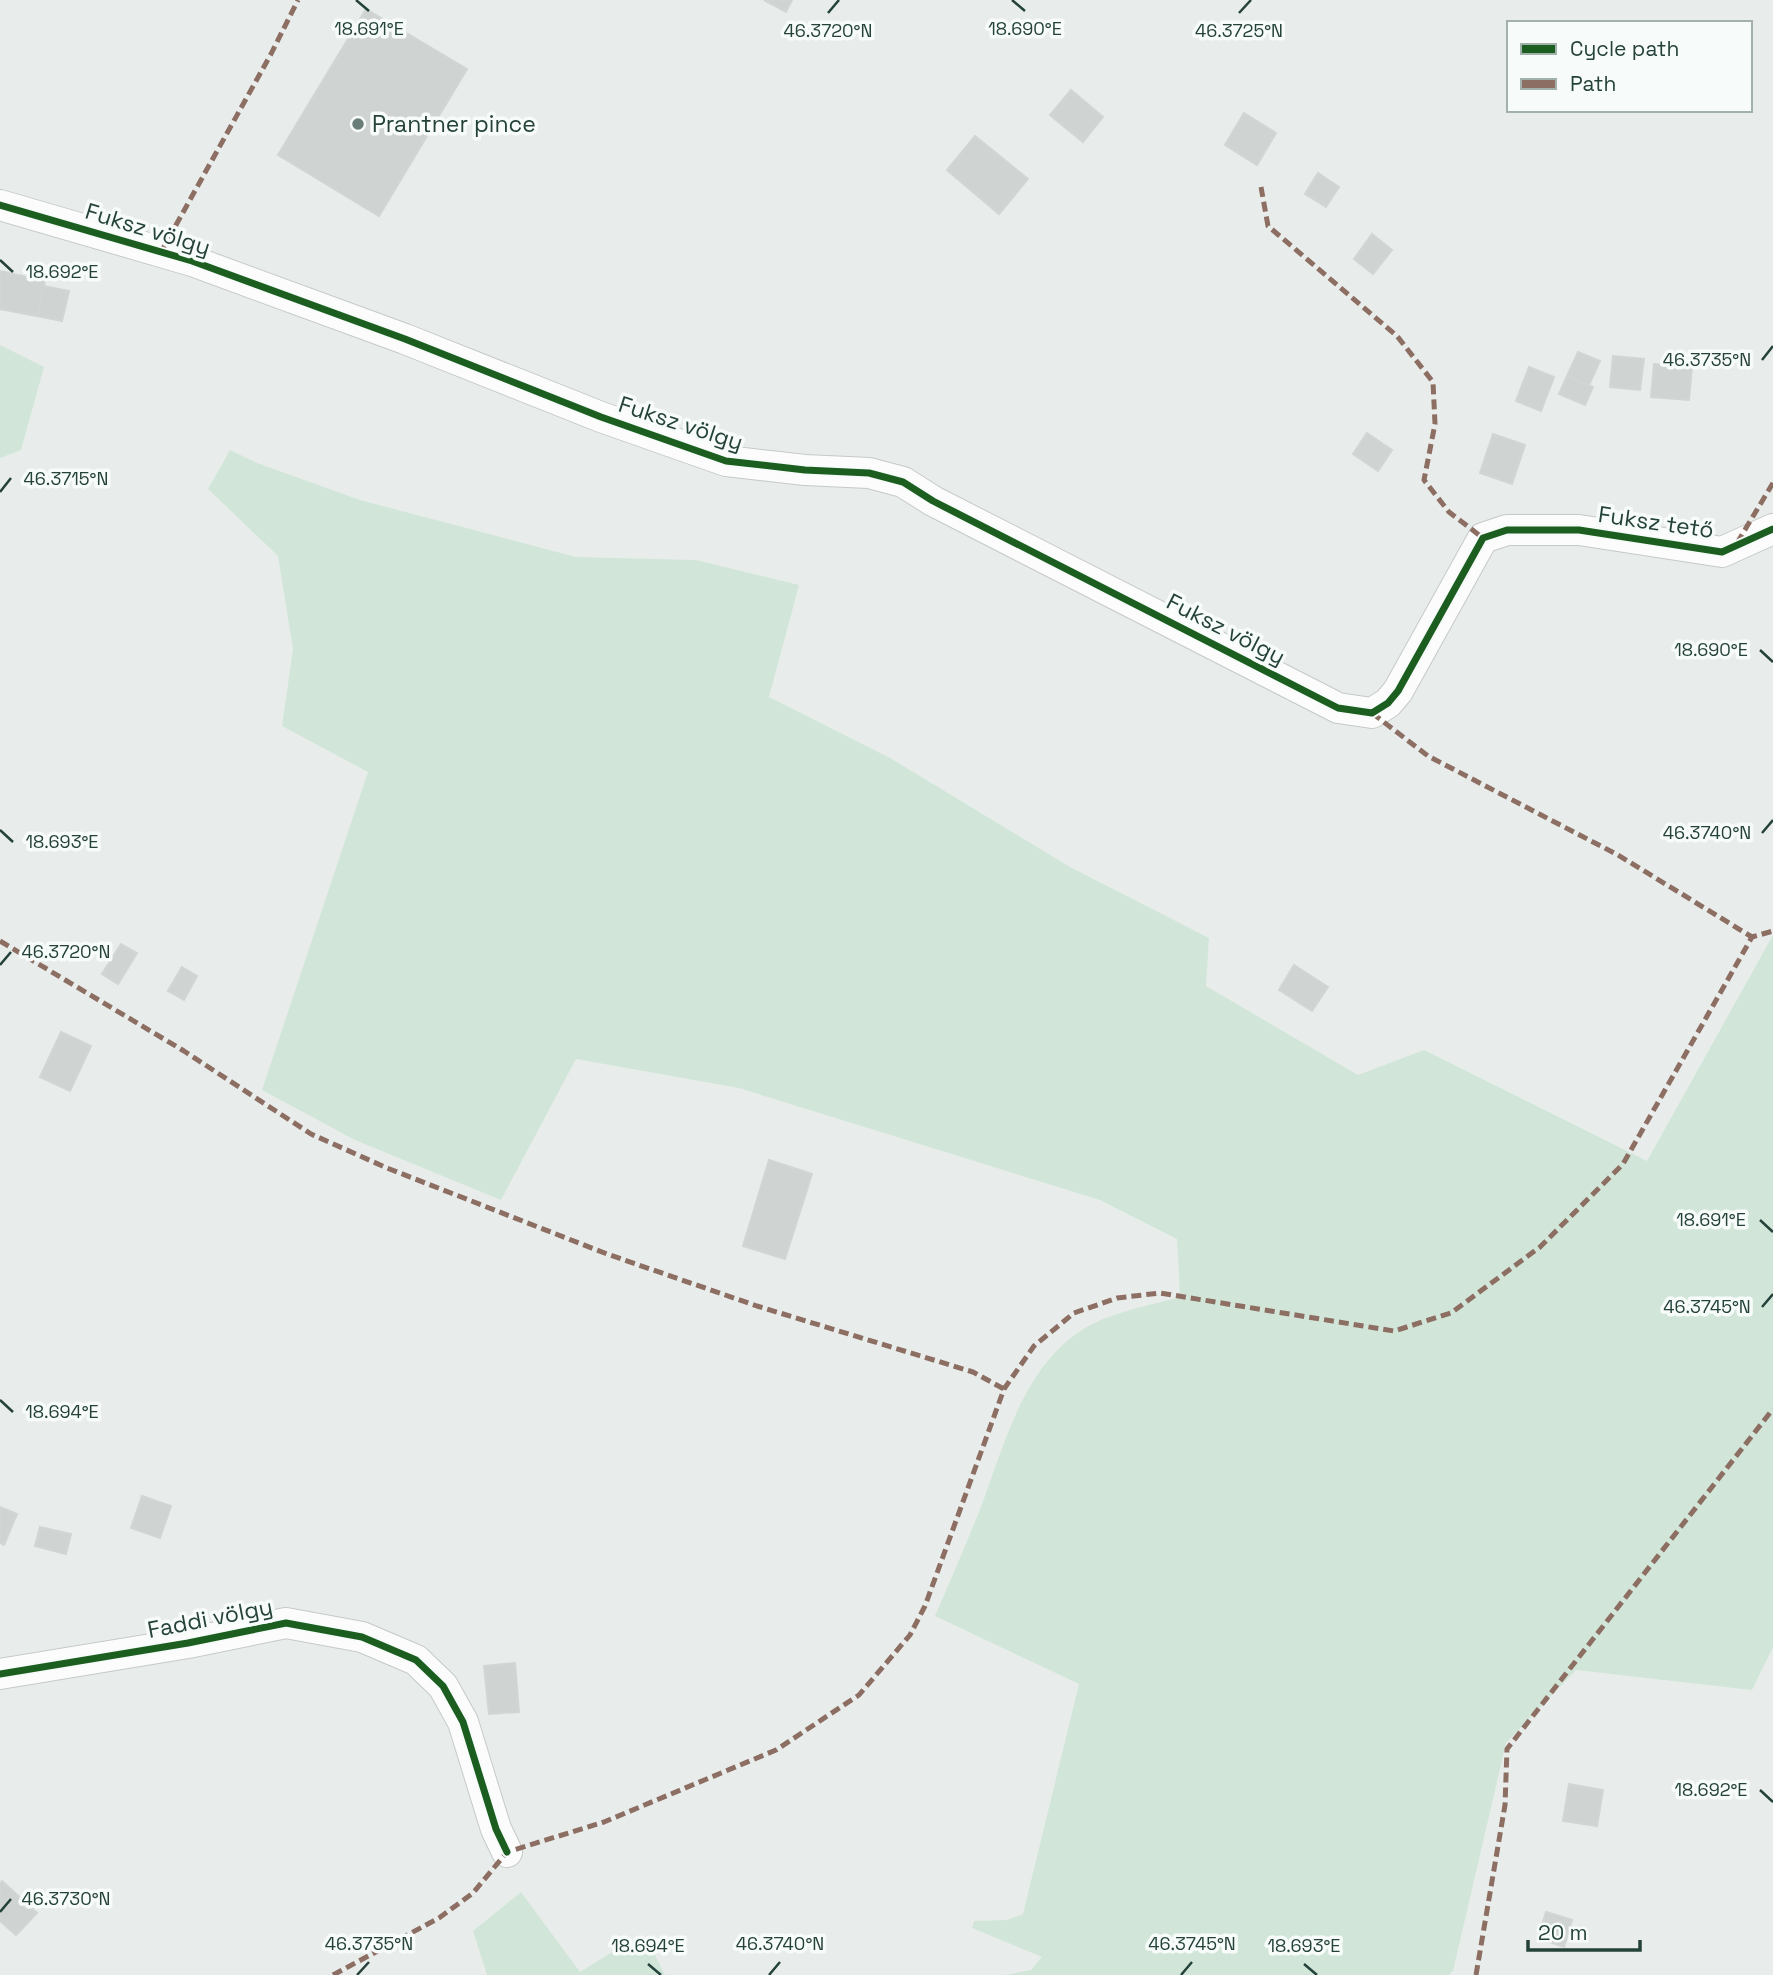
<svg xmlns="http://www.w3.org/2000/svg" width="1773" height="1975" font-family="'Space Grotesk',sans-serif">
	<rect width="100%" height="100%" fill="#e8edeb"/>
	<!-- green -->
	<path fill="#d1e6d8" d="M0,345L44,367L21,450L0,458Z
		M230,450L257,463L360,500L576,557L696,560L799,585L769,697L890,758L1070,867L1209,938L1206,986L1358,1075L1424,1050L1647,1161L1773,935V1647L1752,1690L1576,1670L1506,1743L1453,1971L1449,1975H1006L1031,1970L1042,1957L972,1928L974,1921L1007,1920L1023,1914L1079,1684L935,1616C950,1581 965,1547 979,1512C1003,1450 1021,1371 1079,1332C1106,1313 1148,1306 1180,1297L1177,1239L1100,1200L739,1088L576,1059L501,1200L355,1140L262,1090L368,772L282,726L293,649L278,556L208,489Z
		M521,1892L580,1972L635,1938L655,1955L665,1975H487L473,1931Z"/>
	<!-- building -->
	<path fill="#cfd4d2" stroke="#d1d6d4" stroke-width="2" d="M764,0H792L786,12Z
		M366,9L467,69L379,216L278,155Z
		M1071,90L1103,117L1083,142L1050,115Z
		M1244,113L1276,133L1257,165L1225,145Z
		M975,136L1028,179L999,214L947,170Z
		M1318,173L1339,187L1326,207L1305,194Z
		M1372,234L1392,250L1373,274L1354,259Z
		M0,271L45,281L37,316L0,309Z
		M44,286L69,291L62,321L37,316Z
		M1578,352L1600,361L1589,385L1567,376Z
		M1613,356L1644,359L1640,390L1610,387Z
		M1654,364L1692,367L1689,400L1651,397Z
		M1529,367L1554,377L1541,411L1516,401Z
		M1567,376L1593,387L1585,405L1559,394Z
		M1367,433L1392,450L1378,471L1353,454Z
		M1493,434L1525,445L1512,484L1480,473Z
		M121,944L137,953L118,984L102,974Z
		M1294,965L1328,987L1312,1011L1279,990Z
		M182,967L197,976L184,1000L168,991Z
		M61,1032L91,1046L70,1091L40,1077Z
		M769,1160L812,1174L785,1259L743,1246Z
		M142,1496L171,1506L160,1538L131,1528Z
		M0,1507L17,1514L4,1545L0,1543Z
		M40,1527L71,1534L66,1554L35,1546Z
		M515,1663L519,1712L489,1714L484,1666Z
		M1569,1784L1603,1790L1597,1826L1563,1821Z
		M2,1881L37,1913L16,1935L0,1921V1884Z
		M1546,1912L1572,1920L1564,1947L1538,1938Z"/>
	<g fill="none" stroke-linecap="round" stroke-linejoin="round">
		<!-- street casing -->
		<g stroke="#c5cac8" stroke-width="32">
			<path id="street" d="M0,205L192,261L405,339L601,417L726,461L805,470L869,473L903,482L933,501L1338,708L1372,713L1388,703L1398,691L1483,538L1507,530H1579L1722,552L1773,529
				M0,1674L188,1643L286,1623L362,1637L416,1660L443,1686L463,1722L496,1829L507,1852"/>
		</g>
		<!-- street -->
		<use href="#street" stroke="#fcfcfc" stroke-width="30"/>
		<!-- quiet -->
		<path stroke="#8d6e63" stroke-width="5" stroke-dasharray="10 5" stroke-linecap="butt" d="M1261,187L1268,226L1397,336L1433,382L1435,424L1424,480L1449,512L1483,538
			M161,252L271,54L298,0
			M1737,543L1773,483
			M1372,713L1428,756L1618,855L1752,937
			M0,941L184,1051L311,1134L387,1168L607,1254L757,1306L973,1372L1004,1389
			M333,1975L439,1918L473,1893L507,1852L604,1822L776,1750L859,1695L910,1635L925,1606L1004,1389L1034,1346L1074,1313L1117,1298L1160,1293L1394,1331L1451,1313L1540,1247L1623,1164L1752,937L1773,931
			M1476,1975L1505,1805L1507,1749L1773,1409"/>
		<!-- cycleway casing -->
		<g stroke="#f7fbf9" stroke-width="11">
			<path id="cycleway" d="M0,205L192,261L405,339L601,417L726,461L805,470L869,473L903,482L933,501L1338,708L1372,713L1388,703L1398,691L1483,538L1507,530H1579L1722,552L1773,529
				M0,1674L188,1643L286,1623L362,1637L416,1660L443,1686L463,1722L496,1829L507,1852"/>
		</g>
		<!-- cycleway -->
		<use href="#cycleway" stroke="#1b5e20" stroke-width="7"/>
	</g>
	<!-- ticks -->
	<path fill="none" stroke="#24423a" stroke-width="2.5" d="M356,0L369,11M1012,0L1025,11M828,13L839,0M1239,13L1251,0M0,260L13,272M1762,360L1773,346M0,492L11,478M1760,650L1773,662M0,830L13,842M1762,833L1773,820M0,965L11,952M1760,1220L1773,1232M1762,1307L1773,1294M0,1400L13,1412M1760,1790L1773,1802M0,1912L11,1899M648,1964L661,1975M1304,1964L1317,1975M357,1975L369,1962M769,1975L780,1962M1181,1975L1192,1962"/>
	<!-- markers -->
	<circle fill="#697e78" stroke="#f7fbf9" stroke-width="2.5" cx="358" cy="124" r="7"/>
	<g text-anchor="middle" stroke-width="7" stroke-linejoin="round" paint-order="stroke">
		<!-- poi labels -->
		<g font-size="23" fill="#24423a" stroke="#f7fbf9" text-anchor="start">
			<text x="372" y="132">Prantner pince</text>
		</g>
		<!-- street labels -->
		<g font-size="23" fill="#24423a" stroke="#f7fbf9">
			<text transform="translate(148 229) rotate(17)" y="8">Fuksz völgy</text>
			<text transform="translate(681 423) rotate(18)" y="8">Fuksz völgy</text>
			<text transform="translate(1656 522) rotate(8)" y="8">Fuksz tető</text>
			<text transform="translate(1226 629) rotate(27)" y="8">Fuksz völgy</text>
			<text transform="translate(210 1618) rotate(-11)" y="8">Faddi völgy</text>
		</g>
	</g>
	<g font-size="18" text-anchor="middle" fill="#24423a" stroke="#f7fbf9" stroke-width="7" stroke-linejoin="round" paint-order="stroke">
		<text x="369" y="35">18.691°E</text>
		<text x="1025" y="35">18.690°E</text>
		<text x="828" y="37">46.3720°N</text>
		<text x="1239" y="37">46.3725°N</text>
		<text x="62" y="278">18.692°E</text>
		<text x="1707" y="366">46.3735°N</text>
		<text x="66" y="485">46.3715°N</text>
		<text x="1711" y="656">18.690°E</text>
		<text x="1707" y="839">46.3740°N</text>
		<text x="62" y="848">18.693°E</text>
		<text x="66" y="958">46.3720°N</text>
		<text x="1711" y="1226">18.691°E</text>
		<text x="1707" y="1313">46.3745°N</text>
		<text x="62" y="1418">18.694°E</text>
		<text x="1711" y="1796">18.692°E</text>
		<text x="66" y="1905">46.3730°N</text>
		<text x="369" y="1950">46.3735°N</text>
		<text x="780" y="1950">46.3740°N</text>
		<text x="1192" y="1950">46.3745°N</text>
		<text x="648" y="1952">18.694°E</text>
		<text x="1304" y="1952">18.693°E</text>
	</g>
	<!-- legend -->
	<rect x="1507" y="21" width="245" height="91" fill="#f7fbf9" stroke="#a3b1ad" stroke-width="2"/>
	<rect x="1521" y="44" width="35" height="10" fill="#1b5e20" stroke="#a3b1ad" stroke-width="2"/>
	<text x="1570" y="56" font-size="21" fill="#24423a">Cycle path</text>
	<rect x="1521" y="79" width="35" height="10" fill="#8d6e63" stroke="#a3b1ad" stroke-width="2"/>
	<text x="1570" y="91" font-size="21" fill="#24423a">Path</text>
	<!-- scale -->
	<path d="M1528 1940v10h112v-10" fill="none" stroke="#24423a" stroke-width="3.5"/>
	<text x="1538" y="1940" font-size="21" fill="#24423a" stroke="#f7fbf9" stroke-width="5" paint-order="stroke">20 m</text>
</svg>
